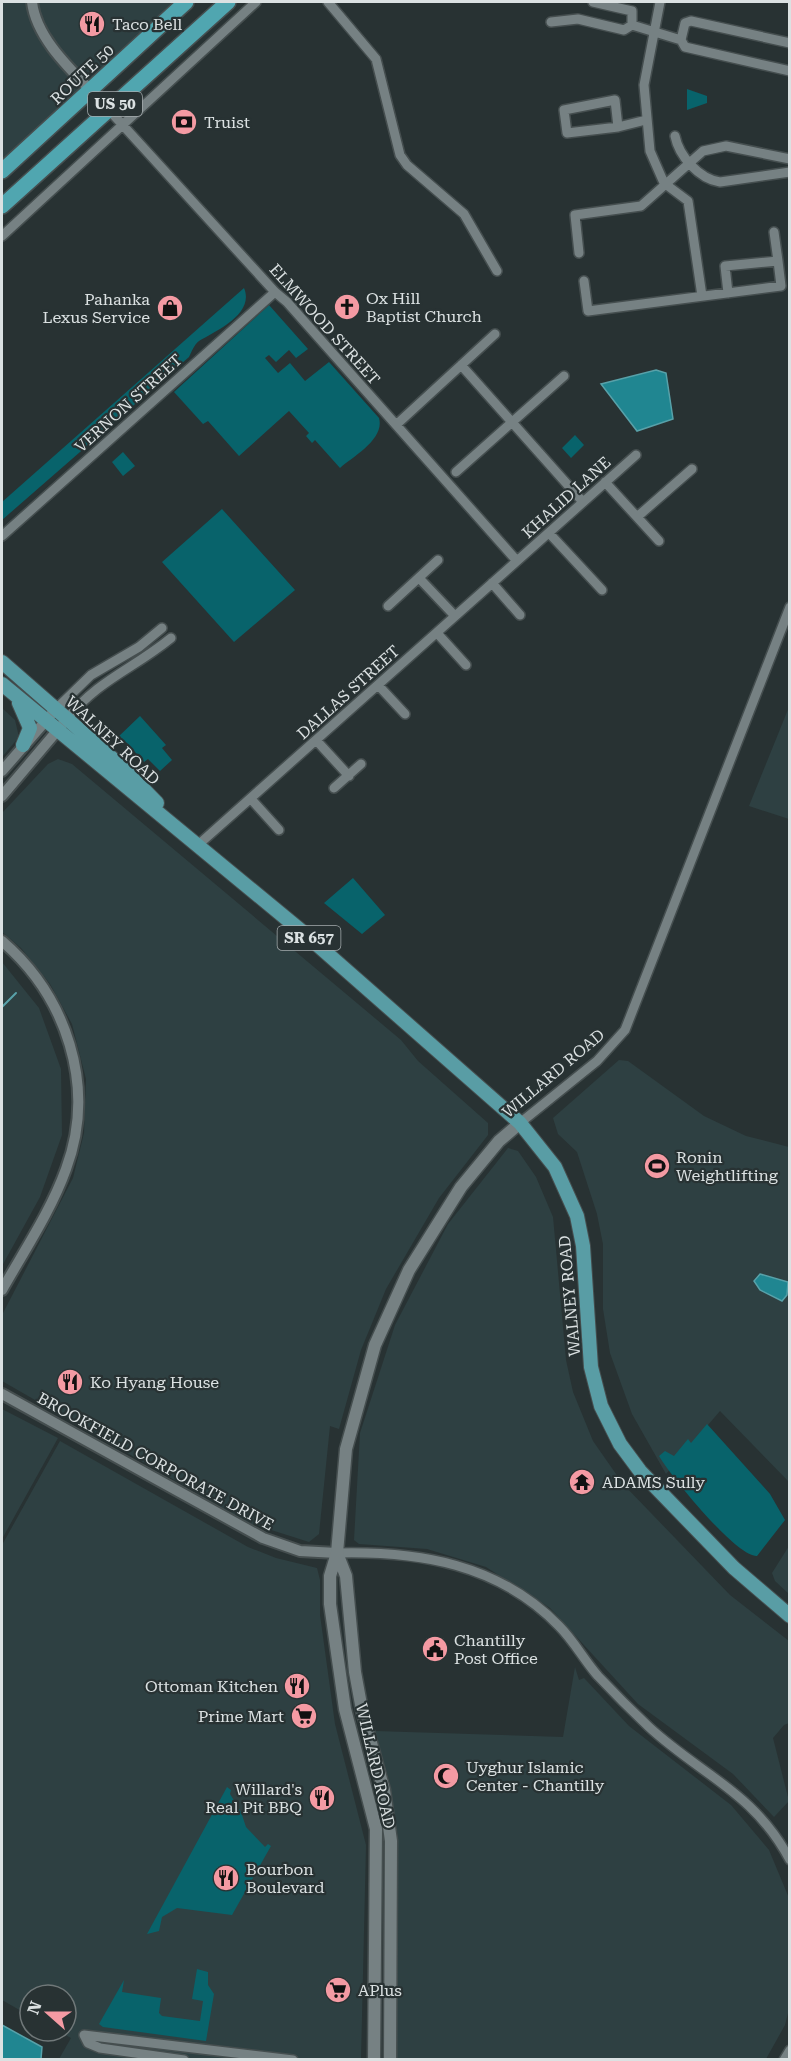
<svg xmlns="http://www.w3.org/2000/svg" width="791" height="2061" font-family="'Roboto Serif',serif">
	<rect width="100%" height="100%" fill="#283233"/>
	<!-- built -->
	<path fill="#2e4042" d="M2,2H186L2,171Z
		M789,707V819L749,806Z
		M2,708L15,720L19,737L2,757Z
		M58,759L72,764L401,1040L418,1061L488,1123V1135L439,1198L386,1289L361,1350L339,1429L330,1426L319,1534L309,1542L249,1523L2,1381V1315L73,1178L84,1133L86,1079L72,1024L50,984L21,948L2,932V813L48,764Z
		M2,962L39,1008L61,1069L62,1135L40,1197L2,1266Z
		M619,1060L628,1061L704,1116L746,1136L789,1147V1482L720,1411L666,1474L632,1414L610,1353L603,1309V1244L597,1214L577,1152L558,1134L553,1118Z
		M508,1148L518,1151L536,1177L553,1217L566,1360L573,1392L593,1441L623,1484L730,1595L789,1641V1723L784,1725L773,1738L789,1801L774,1817L733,1774L638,1704L550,1608L486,1567L427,1549L359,1544L354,1540L360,1433L395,1325L448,1224Z
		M2,1409L58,1438L2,1539Z
		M60,1441L248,1547L276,1558L317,1568L320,1580V1615L335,1724L366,1845L361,2059H59L71,2038L58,2031H66V1995H30V2016L2,2000V1545Z
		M789,1546V1594L775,1581L772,1573Z
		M575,1667L579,1680L584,1678L629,1726L731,1805L769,1850L789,1898L790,2005L785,2025L766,2059H396L398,1837L389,1780L375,1731L563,1737Z"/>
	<!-- green -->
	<path fill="#08636b" d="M687,89L707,96V103L687,110Z
		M244,288C255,314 216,331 199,341C194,345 192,351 189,357L2,520V502Z
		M269,305L308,349L296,358L289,350L276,362L269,355L265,358L278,373L290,363L305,381L329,362L379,418C385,439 354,456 340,468L315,440L312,443L306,436L309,433L289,411L239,456L208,421L203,424L174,392Z
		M575,435L584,445L571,458L562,448Z
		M123,452L135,466L123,476L112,462Z
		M222,509L295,590L234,642L162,562Z
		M140,716L166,745L162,748L172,760L160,771L148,759L144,762L126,742L123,744L117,738Z
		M353,878L385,915L362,934L324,903Z
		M707,1424L770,1494L785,1520L757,1556C736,1557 670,1475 659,1456L665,1451L674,1456L688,1439L691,1443Z
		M227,1787L231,1790L230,1794L241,1812L246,1827L265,1847L268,1844L271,1846L232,1915L177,1908L162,1917L159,1931L147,1934Z
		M197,1969L208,1972V1985L214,1994L206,2041L103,2027L99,2024L124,1980L122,1992L161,1998L159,2013L162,2016L200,2021L203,2001L192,1999Z"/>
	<!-- water -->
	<path fill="#208691" stroke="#58a1a9" stroke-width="1.5" d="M656,370L666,373L673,419L637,431L601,384Z
		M760,1274L788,1282L787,1295L782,1301L760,1290L754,1281Z
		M2,2025L42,2047L41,2059H2Z"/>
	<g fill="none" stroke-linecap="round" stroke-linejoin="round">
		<!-- stream -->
		<path stroke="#58a1a9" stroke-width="2" d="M2,1007L16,993"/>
		<!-- minor casing -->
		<g stroke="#454e4f" stroke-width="12">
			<path id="minor" d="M328,2L376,59L400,155L407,165L464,214L497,271
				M593,2L632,11V25
				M660,2L644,85L650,151L664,183L688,201L702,296
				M551,22L578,19L624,30L632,25L681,40
				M790,43L691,21L685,23L681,40L685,47L790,71
				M615,100L618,127L567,133L564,110Z
				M109,110L275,292L287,302L517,561
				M618,127L646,120
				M675,136C679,156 699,179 720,182L790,172
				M774,232L778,261
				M2,236L256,2
				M579,253L575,215L641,206L703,151L726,146L790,159
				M584,281L588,311L781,286L778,261L725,266L728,293
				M461,365L583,502
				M396,425L495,334
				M456,472L564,376
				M605,482L659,541
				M637,517L692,469
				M549,533L602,590
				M2,536L275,292
				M419,578L455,616
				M492,583L520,615
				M388,606L438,560
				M437,633L466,665
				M378,685L405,714
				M56,709L91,675L139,647L162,628
				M67,719C98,680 133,669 171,638
				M316,740L349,776
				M334,788L361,764
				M251,799L279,830
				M198,845L636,455
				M520,1123L597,1061L625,1030L790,607
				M337,1553C419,1551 499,1564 559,1626C574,1641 584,1660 598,1676C614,1693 632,1711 649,1727C701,1775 754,1792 790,1860
				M184,2060L100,2048L88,2043L84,2035L293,2060
				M784,2060L790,2050"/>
		</g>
		<!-- tertiary casing -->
		<g stroke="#454e4f" stroke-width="14">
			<path id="tertiary" d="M32,2C37,44 82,79 109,110
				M2,771L56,709
				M2,796L62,725
				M2,941C66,996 97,1086 66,1169C51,1211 24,1251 2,1290
				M2,1394L263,1538L300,1551L337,1553"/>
		</g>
		<!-- secondary casing -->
		<g stroke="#454e4f" stroke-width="15">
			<path id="secondary" d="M337,1553L346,1576L355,1672L362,1710L384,1790L391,1841L390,2060
				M374,2060L376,1829L345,1709L330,1604V1576L337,1553L346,1449L375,1345L409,1270L461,1187L499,1141L520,1123"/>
		</g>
		<!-- primary casing -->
		<g stroke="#454e4f" stroke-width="16">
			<path id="primary" d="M2,662L121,766L157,803
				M2,684L305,934L520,1123L555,1167L577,1216L583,1246L591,1367L601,1406L620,1444L640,1471L734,1568L790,1616
				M19,703L30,728L23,745"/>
		</g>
		<!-- trunk casing -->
		<g stroke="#454e4f" stroke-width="18">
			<path id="trunk" d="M2,171L186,2
				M2,206L228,2"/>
		</g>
		<!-- minor -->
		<use href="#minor" stroke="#768183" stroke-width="9"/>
		<!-- tertiary -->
		<use href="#tertiary" stroke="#768183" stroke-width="10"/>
		<!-- secondary -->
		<use href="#secondary" stroke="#768183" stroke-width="12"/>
		<!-- primary -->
		<use href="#primary" stroke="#599da5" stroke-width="14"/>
		<!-- trunk -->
		<use href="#trunk" stroke="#50a6b0" stroke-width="15"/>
	</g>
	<!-- icons -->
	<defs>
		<g id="restaurant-disc" transform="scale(1.35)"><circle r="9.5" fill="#f49aa3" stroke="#283233"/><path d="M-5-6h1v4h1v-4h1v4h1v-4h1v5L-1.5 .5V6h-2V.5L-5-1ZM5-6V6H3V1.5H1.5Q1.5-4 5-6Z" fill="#111"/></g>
		<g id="bank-disc" transform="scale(1.35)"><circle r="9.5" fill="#f49aa3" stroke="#283233"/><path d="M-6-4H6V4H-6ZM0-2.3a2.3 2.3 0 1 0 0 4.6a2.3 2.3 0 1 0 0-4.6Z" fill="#111"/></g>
		<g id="church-disc" transform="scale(1.35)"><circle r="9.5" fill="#f49aa3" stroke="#283233"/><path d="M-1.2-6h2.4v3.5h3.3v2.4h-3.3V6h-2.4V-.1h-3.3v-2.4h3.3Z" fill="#111"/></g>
		<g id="shop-disc" transform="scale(1.35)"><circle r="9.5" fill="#f49aa3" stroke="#283233"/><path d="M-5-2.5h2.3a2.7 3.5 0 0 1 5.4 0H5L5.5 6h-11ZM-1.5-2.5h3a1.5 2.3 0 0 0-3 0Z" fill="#111"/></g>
		<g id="stadium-disc" transform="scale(1.35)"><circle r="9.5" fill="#f49aa3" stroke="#283233"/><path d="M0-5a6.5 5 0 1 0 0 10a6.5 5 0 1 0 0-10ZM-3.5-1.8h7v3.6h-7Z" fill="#111"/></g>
		<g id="temple-disc" transform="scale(1.35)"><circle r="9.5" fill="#f49aa3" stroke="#283233"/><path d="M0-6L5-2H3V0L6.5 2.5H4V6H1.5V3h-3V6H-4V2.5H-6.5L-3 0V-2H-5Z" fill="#111"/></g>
		<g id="civic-disc" transform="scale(1.35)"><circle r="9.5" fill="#f49aa3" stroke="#283233"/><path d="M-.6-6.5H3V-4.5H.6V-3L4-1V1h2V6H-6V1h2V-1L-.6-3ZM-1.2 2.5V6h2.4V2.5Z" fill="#111"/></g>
		<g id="supermarket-disc" transform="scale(1.35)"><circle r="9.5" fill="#f49aa3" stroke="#283233"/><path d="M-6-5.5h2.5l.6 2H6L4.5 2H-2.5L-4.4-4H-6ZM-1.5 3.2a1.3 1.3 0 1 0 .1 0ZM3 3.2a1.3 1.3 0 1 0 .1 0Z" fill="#111"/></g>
		<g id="mosque-disc" transform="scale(1.35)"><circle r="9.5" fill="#f49aa3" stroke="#283233"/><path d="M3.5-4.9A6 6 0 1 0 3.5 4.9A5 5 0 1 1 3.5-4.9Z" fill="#111"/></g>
	</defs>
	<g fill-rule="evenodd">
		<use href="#restaurant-disc" x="92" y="24"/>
		<use href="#bank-disc" x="184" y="122"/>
		<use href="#church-disc" x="347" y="307"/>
		<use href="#shop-disc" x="170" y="308"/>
		<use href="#stadium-disc" x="657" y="1166"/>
		<use href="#restaurant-disc" x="70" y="1382"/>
		<use href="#temple-disc" x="582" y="1482"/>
		<use href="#civic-disc" x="435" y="1649"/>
		<use href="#restaurant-disc" x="297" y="1686"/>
		<use href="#supermarket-disc" x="304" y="1716"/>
		<use href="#mosque-disc" x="446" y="1776"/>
		<use href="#restaurant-disc" x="322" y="1798"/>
		<use href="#restaurant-disc" x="226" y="1878"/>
		<use href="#supermarket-disc" x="338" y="1990"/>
	</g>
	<g text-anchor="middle" stroke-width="4.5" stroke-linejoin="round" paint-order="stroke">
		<!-- shield labels -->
		<g fill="#283233" stroke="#a5acae" stroke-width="1.5">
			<rect x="88" y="92" width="54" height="24" rx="4.5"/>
			<rect x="277.5" y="926" width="63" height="24" rx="4.5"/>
		</g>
		<g font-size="15" font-weight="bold" fill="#dbe1e2">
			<text x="115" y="109">US 50</text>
			<text x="309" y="943">SR 657</text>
		</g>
		<!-- poi labels -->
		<g font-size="16" fill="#dbe1e2" stroke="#283233" text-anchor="start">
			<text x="112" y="30">Taco Bell</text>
			<text x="204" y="128">Truist</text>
			<text x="366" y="304">Ox Hill<tspan x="366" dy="18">Baptist Church</tspan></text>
			<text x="150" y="305" text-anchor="end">Pahanka<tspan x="150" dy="18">Lexus Service</tspan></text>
			<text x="676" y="1163">Ronin<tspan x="676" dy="18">Weightlifting</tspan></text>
			<text x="90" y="1388">Ko Hyang House</text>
			<text x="602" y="1488">ADAMS Sully</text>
			<text x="454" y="1646">Chantilly<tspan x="454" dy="18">Post Office</tspan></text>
			<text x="278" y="1692" text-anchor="end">Ottoman Kitchen</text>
			<text x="284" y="1722" text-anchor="end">Prime Mart</text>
			<text x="466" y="1773">Uyghur Islamic<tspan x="466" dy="18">Center - Chantilly</tspan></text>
			<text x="302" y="1795" text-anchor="end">Willard's<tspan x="302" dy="18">Real Pit BBQ</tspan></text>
			<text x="246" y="1875">Bourbon<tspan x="246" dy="18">Boulevard</tspan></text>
			<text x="358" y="1996">APlus</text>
		</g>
		<!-- street labels -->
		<g font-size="16" fill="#dbe1e2" stroke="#283233">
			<text transform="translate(82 74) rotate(-43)" y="6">ROUTE 50</text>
			<text transform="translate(325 324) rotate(48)" y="6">ELMWOOD STREET</text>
			<text transform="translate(128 403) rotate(-42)" y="6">VERNON STREET</text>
			<text transform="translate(566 497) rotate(-42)" y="6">KHALID LANE</text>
			<text transform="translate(348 692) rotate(-42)" y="6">DALLAS STREET</text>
			<text transform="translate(113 740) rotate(43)" y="6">WALNEY ROAD</text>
			<text transform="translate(553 1073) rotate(-40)" y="6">WILLARD ROAD</text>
			<text transform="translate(569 1296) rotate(-95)" y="6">WALNEY ROAD</text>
			<text transform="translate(156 1461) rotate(29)" y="6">BROOKFIELD CORPORATE DRIVE</text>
			<text transform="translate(376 1766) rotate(77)" y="6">WILLARD ROAD</text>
		</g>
	</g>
	<!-- border -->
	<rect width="791" height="2061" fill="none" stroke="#dbe1e2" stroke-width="6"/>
	<!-- north arrow -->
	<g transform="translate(48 2013) rotate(291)"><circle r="28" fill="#283233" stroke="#707879" stroke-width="1.5"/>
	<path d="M0-4.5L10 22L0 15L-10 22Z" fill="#f49aa3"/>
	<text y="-9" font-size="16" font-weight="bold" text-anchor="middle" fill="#dbe1e2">N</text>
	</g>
</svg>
